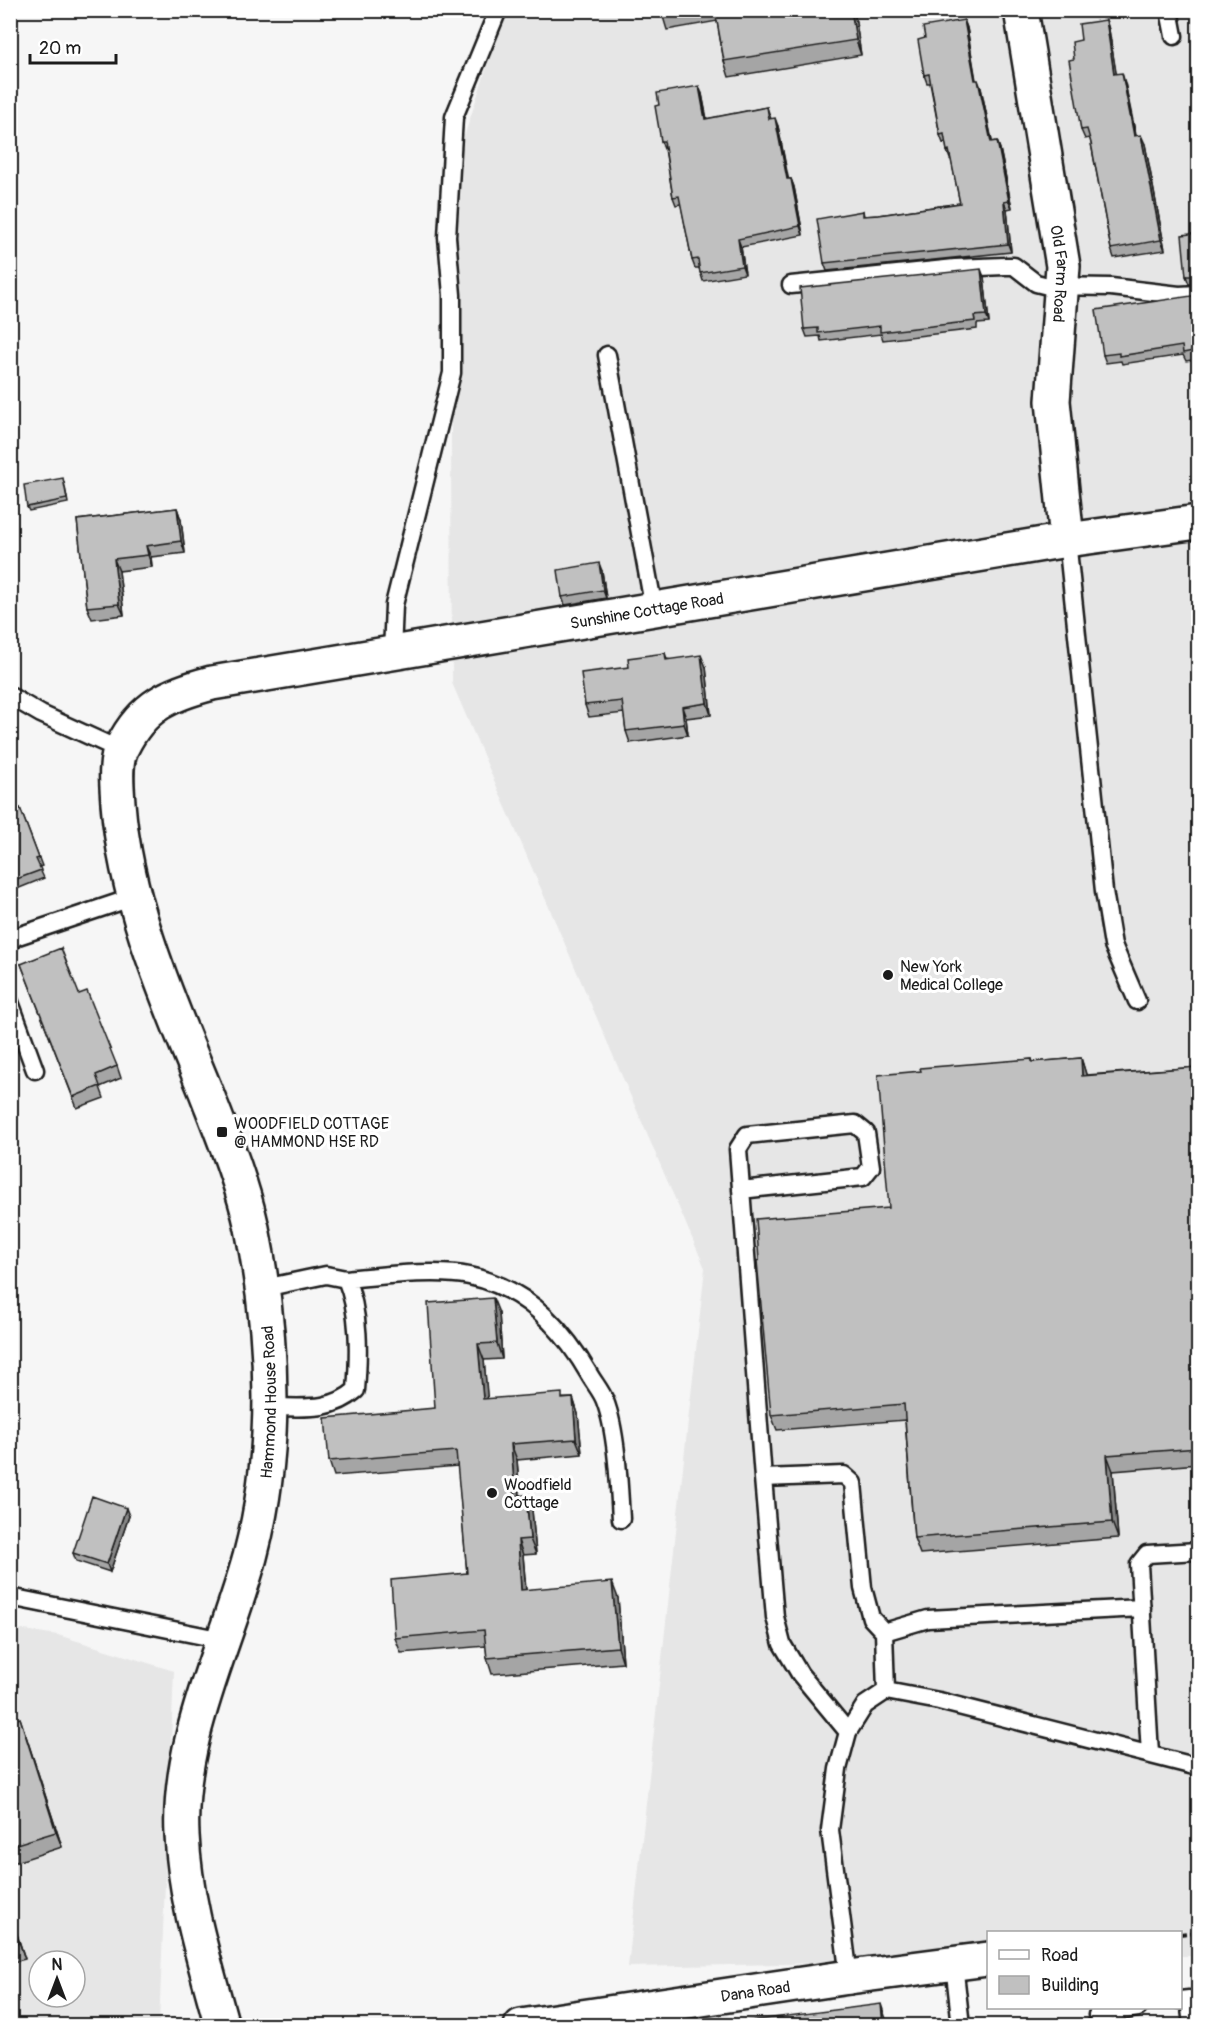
<svg xmlns="http://www.w3.org/2000/svg" width="1209" height="2036" font-family="Pangolin,sans-serif">
	<rect width="100%" height="100%" fill="#f6f6f6"/>
	<filter id="ink" filterUnits="userSpaceOnUse"><feTurbulence type="fractalNoise" baseFrequency=".0167" numOctaves="2"/><feDisplacementMap in="SourceGraphic" scale="12" xChannelSelector="R" yChannelSelector="G"/><feConvolveMatrix kernelMatrix="1 2 1 2 8 2 1 2 1" color-interpolation-filters="sRGB"/></filter>
	<g filter="url(#ink)">
		<!-- built -->
		<path fill="#e6e6e6" fill-rule="evenodd" d="M505,11H1198V1956H1181L1180,1932H988V1960L628,1967L705,1268L452,683L450,180Z
			M11,1628L58,1635L174,1671L159,2025L11,2026ZM39,1961H75V1997H39Z"/>
		<g fill="none" stroke-linecap="round" stroke-linejoin="round">
			<!-- lane casing -->
			<g stroke="#1c1c1c" stroke-width="21">
				<path id="lane" d="M1169,10L1174,36
					M791,285L955,268L1005,266H1014L1036,283L1048,286L1111,287L1179,295L1198,294
					M607,355L654,609
					M1067,540L1104,891L1113,945L1137,1001
					M392,653L394,605L452,373V295L447,237L454,117L498,10
					M10,696L41,714L120,750
					M10,943L15,937L134,897
					M10,1002L35,1070
					M741,1190L863,1177L871,1167L866,1133L855,1124L747,1135L738,1149L763,1478L844,1475L853,1483L863,1588L871,1618L884,1632
					M346,1279C380,1276 436,1269 469,1276C524,1287 562,1327 589,1374C594,1383 602,1392 605,1401C617,1432 619,1486 621,1519
					M264,1288L326,1275L346,1279C360,1312 359,1354 356,1390C331,1412 303,1407 271,1407
					M763,1478L775,1617L782,1644L800,1674L848,1732
					M10,1597L223,1640
					M886,1691L884,1632L928,1619L1142,1608
					M1150,1754L1139,1564L1147,1554L1198,1551
					M954,1964L961,2026
					M849,1977L830,1830L838,1769L848,1732L865,1705L886,1691L939,1701L1198,1767
					M1180,2000L1189,1999L1192,2026
					M1097,2015L1138,2008"/>
			</g>
			<!-- street casing -->
			<g stroke="#1c1c1c" stroke-width="38">
				<g id="street">
					<path id="s1" d="M1021,10L1063,266L1053,401L1067,540"/>
					<path d="M849,1977L988,1959"/>
					<path id="s2" d="M222,2026C205,1963 185,1901 182,1835C177,1739 225,1648 250,1557C279,1448 274,1337 252,1228C242,1182 223,1136 206,1092C168,999 126,905 118,803C117,786 114,762 122,747C143,705 170,694 212,683L1067,540L1198,522"/>
				</g>
			</g>
			<!-- secondary casing -->
			<g stroke="#1c1c1c" stroke-width="38">
				<g id="secondary">
					<path id="s3" d="M521,2026L849,1977"/>
				</g>
			</g>
			<!-- path -->
			<path stroke="#1c1c1c" stroke-width="4" stroke-dasharray="6 4.5" stroke-linecap="butt" d="M1180,1934L1198,1932"/>
			<!-- lane -->
			<use href="#lane" stroke="#fff" stroke-width="16"/>
			<!-- street -->
			<use href="#street" stroke="#fff" stroke-width="33"/>
			<!-- secondary -->
			<use href="#secondary" stroke="#fff" stroke-width="33"/>
		</g>
		<!-- wall -->
		<path fill="#a5a5a5" stroke="#1c1c1c" stroke-width="1.5" d="M661,10H854L861,55L729,77L724,61L717,21L667,30Z
			M964,20L967,28L976,80L981,88L992,142L997,141L1000,149L1012,208L1007,209L1011,252L827,271L824,263L863,211L864,216L879,215L960,203L951,158L950,159L947,151L946,142L943,143L940,135L930,83H927L924,75L925,38Z
			M1106,20L1109,30L1116,74L1125,83L1136,135L1145,144L1165,250L1114,258L1111,249L1091,143L1090,138L1085,139L1081,130L1074,59L1081,40Z
			M702,94L707,119L767,107L771,119L778,126L788,179H791L794,187L803,235L741,247L745,274L703,281L699,268H695L692,260L681,204L676,205L673,197L665,149H664L661,141Z
			M1198,233V284H1189L1186,276Z
			M984,277L989,323L977,324V329L883,340L881,334L821,341L820,336L807,337L804,329Z
			M1198,295V359L1186,361L1183,355L1122,364L1121,361L1106,363L1103,355Z
			M64,482L68,503L29,511L27,507Z
			M177,508L181,520L185,553L151,557L152,567L119,571L124,615L92,619L87,607L77,520Z
			M602,571L606,598L565,605L562,597Z
			M665,653L667,659L706,667L711,715L686,718L688,735L630,743L626,731L624,713L589,717L585,705L629,667Z
			M20,808L42,866L39,867L44,878L17,889L13,876L10,877V811Z
			M21,964L79,994L117,1066L121,1078L100,1087L104,1098L77,1108Z
			M1081,1058L1086,1075L1198,1067V1464L1113,1471L1118,1538L920,1554L914,1538L905,1420L777,1430L771,1415L889,1208L921,1071L1032,1059L1033,1062Z
			M499,1313L502,1359L484,1360L487,1399L573,1398L578,1414L582,1454L517,1460L520,1495L532,1510L536,1554L523,1555L526,1590L618,1598L623,1663L492,1674L487,1658L486,1646L401,1653L395,1638L467,1573L458,1466L334,1476L329,1461L435,1408Z
			M129,1516L110,1572L76,1561L73,1553Z
			M10,1721L25,1733L62,1847L10,1864Z
			M10,1913L25,1959L10,1963Z"/>
		<!-- shaded-wall -->
		<path fill="#868686" stroke="#1c1c1c" stroke-width="1.5" d="M851,10H854L861,55L856,40Z
			M964,20L967,28L977,88L975,80Z
			M1106,20L1109,30L1118,84L1114,74Z
			M1122,73L1125,83L1137,145L1134,136Z
			M978,80L981,88L994,150L991,142Z
			M699,86L702,94L708,127L705,119Z
			M775,118L778,126L790,187L787,179Z
			M1141,135L1145,144L1165,250L1161,240Z
			M997,141L1000,149L1012,208L1009,201Z
			M791,179L794,187L803,235L800,226Z
			M1004,202L1007,209L1011,252L1008,244Z
			M738,239L741,247L745,274L742,266Z
			M981,269L984,277L989,323L986,315Z
			M177,508L181,520L185,553L181,541Z
			M146,546L151,557L152,567L148,555Z
			M114,559L119,571L124,615L119,604Z
			M599,563L602,571L606,598L603,590Z
			M701,655L706,667L711,715L707,703Z
			M682,707L686,718L688,735L684,724Z
			M1081,1058L1086,1074L1087,1091L1082,1076Z
			M493,1298L499,1313L502,1359L497,1343Z
			M478,1344L484,1360L489,1415L483,1399Z
			M573,1398L578,1414L582,1454L576,1439Z
			M511,1444L517,1460L521,1511L515,1496Z
			M1107,1455L1113,1471L1118,1538L1112,1522Z
			M526,1495L532,1510L536,1554L530,1539Z
			M126,1508L129,1516L110,1572L107,1564Z
			M518,1540L523,1555L527,1605L521,1590Z
			M612,1582L618,1598L623,1663L618,1647Z
			M20,1718L25,1733L62,1847L56,1832Z
			M10,1913L25,1959L10,1915Z
			M881,2004L886,2019L887,2025H883Z"/>
		<!-- building -->
		<path fill="#c0c0c0" stroke="#1c1c1c" stroke-width="1.5" d="M661,10H684L661,14Z
			M715,10H851L856,40L724,61Z
			M964,20L975,80H978L991,142L997,141L1009,201L1004,202L1008,244L824,263L817,219L863,211V216L879,215L960,203L949,150L947,151L944,134L940,135L929,74L924,75L918,40L925,38L923,27Z
			M1106,20L1114,74L1122,73L1134,136L1141,135L1161,240L1111,249L1091,143L1087,129L1081,130L1069,60L1074,59L1072,42L1081,40L1079,24Z
			M699,86L705,119L767,107L769,119L775,118L787,179H791L800,226L738,239L742,266L700,273L698,259L692,260L679,196L673,197L664,141H661L655,106L659,105L657,93Z
			M1198,233V276H1186L1182,235Z
			M981,269L986,315L974,316L975,321L880,332V326L818,333V328L804,329L800,288Z
			M1198,295V350L1183,353L1182,346L1119,356V353L1103,355L1096,310Z
			M63,478L67,499L27,507L24,485Z
			M177,508L181,541L146,546L148,555L114,559L119,604L87,607L77,520Z
			M599,563L603,590L562,597L558,570Z
			M665,653L666,660L701,655L707,703L682,707L684,724L626,731L622,701L585,705L581,673L629,667L628,658Z
			M20,808L39,858L36,859L41,870L14,880L10,871V811Z
			M61,948L79,994L87,991L117,1066L96,1075L100,1086L73,1097L21,964Z
			M1081,1058L1082,1076L1198,1067V1448L1107,1455L1112,1522L914,1538L904,1404L771,1415L757,1261L759,1260L756,1219L889,1208L878,1075L921,1071L920,1068L1032,1059V1062Z
			M493,1298L497,1343L478,1344L483,1399L562,1393V1399L573,1398L576,1439L511,1444L515,1496L526,1495L530,1539L518,1540L521,1590L612,1582L618,1647L487,1658L484,1630L395,1638L391,1580L467,1573L456,1451L329,1461L325,1418L435,1408L428,1303Z
			M92,1496L126,1508L107,1564L73,1553Z
			M20,1718L56,1832L10,1846V1721Z
			M10,1915L19,1943L10,1946Z
			M881,2004L883,2025H718Z"/>
	</g>
	<!-- markers -->
	<g fill="#1c1c1c" stroke="#fff" stroke-width="2">
		<circle cx="888" cy="975" r="6"/>
		<rect x="216" y="1126" width="12" height="12" rx="3"/>
		<circle cx="492" cy="1493" r="6"/>
	</g>
	<g text-anchor="middle" stroke-width="6" stroke-linejoin="round" paint-order="stroke">
		<!-- street labels -->
		<g font-size="16" fill="#1c1c1c" stroke="#fff">
			<text dy="6" stroke="none"><textPath href="#s1" startOffset="267">Old Farm Road</textPath></text>
			<text dy="6" stroke="none"><textPath href="#s2" startOffset="1875">Sunshine Cottage Road</textPath></text>
			<text dy="6" stroke="none"><textPath href="#s2" startOffset="640">Hammond House Road</textPath></text>
			<text dy="6" stroke="none"><textPath href="#s3" startOffset="237">Dana Road</textPath></text>
		</g>
		<!-- poi labels -->
		<g font-size="16" fill="#1c1c1c" stroke="#fff" text-anchor="start">
			<text x="900" y="972">New York<tspan x="900" dy="18">Medical College</tspan></text>
			<text x="234" y="1129">WOODFIELD COTTAGE<tspan x="234" dy="18">@ HAMMOND HSE RD</tspan></text>
			<text x="504" y="1490">Woodfield<tspan x="504" dy="18">Cottage</tspan></text>
		</g>
	</g>
	<!-- margin -->
	<rect width="1209" height="2036" fill="none" stroke="#fff" stroke-width="36"/>
	<rect x="18" y="18" width="1173" height="2000" fill="none" stroke="#1c1c1c" stroke-width="2" filter="url(#ink)"/>
	<!-- legend -->
	<rect x="987" y="1931" width="195" height="78" fill="#ffffff" stroke="#a4a4a4" stroke-width="1.5"/>
	<rect x="999" y="1950" width="30" height="9" fill="#ffffff" stroke="#a4a4a4" stroke-width="1.5"/>
	<text x="1041" y="1961" font-size="18" fill="#1c1c1c">Road</text>
	<rect x="999" y="1976" width="30" height="18" fill="#c0c0c0" stroke="#a4a4a4" stroke-width="1.5"/>
	<text x="1041" y="1991" font-size="18" fill="#1c1c1c">Building</text>
	<!-- north arrow -->
	<g transform="translate(57 1979)"><circle r="28" fill="#ffffff" stroke="#a4a4a4" stroke-width="1.5"/>
	<path d="M0-4.5L10 22L0 15L-10 22Z" fill="#1c1c1c"/>
	<text y="-9" font-size="16" font-weight="bold" text-anchor="middle" fill="#1c1c1c">N</text>
	</g>
	<!-- scale -->
	<path d="M30 54v9h86v-9" fill="none" stroke="#1c1c1c" stroke-width="3"/>
	<text x="39" y="54" font-size="18" fill="#1c1c1c" stroke="#ffffff" stroke-width="4.5" paint-order="stroke">20 m</text>
</svg>
